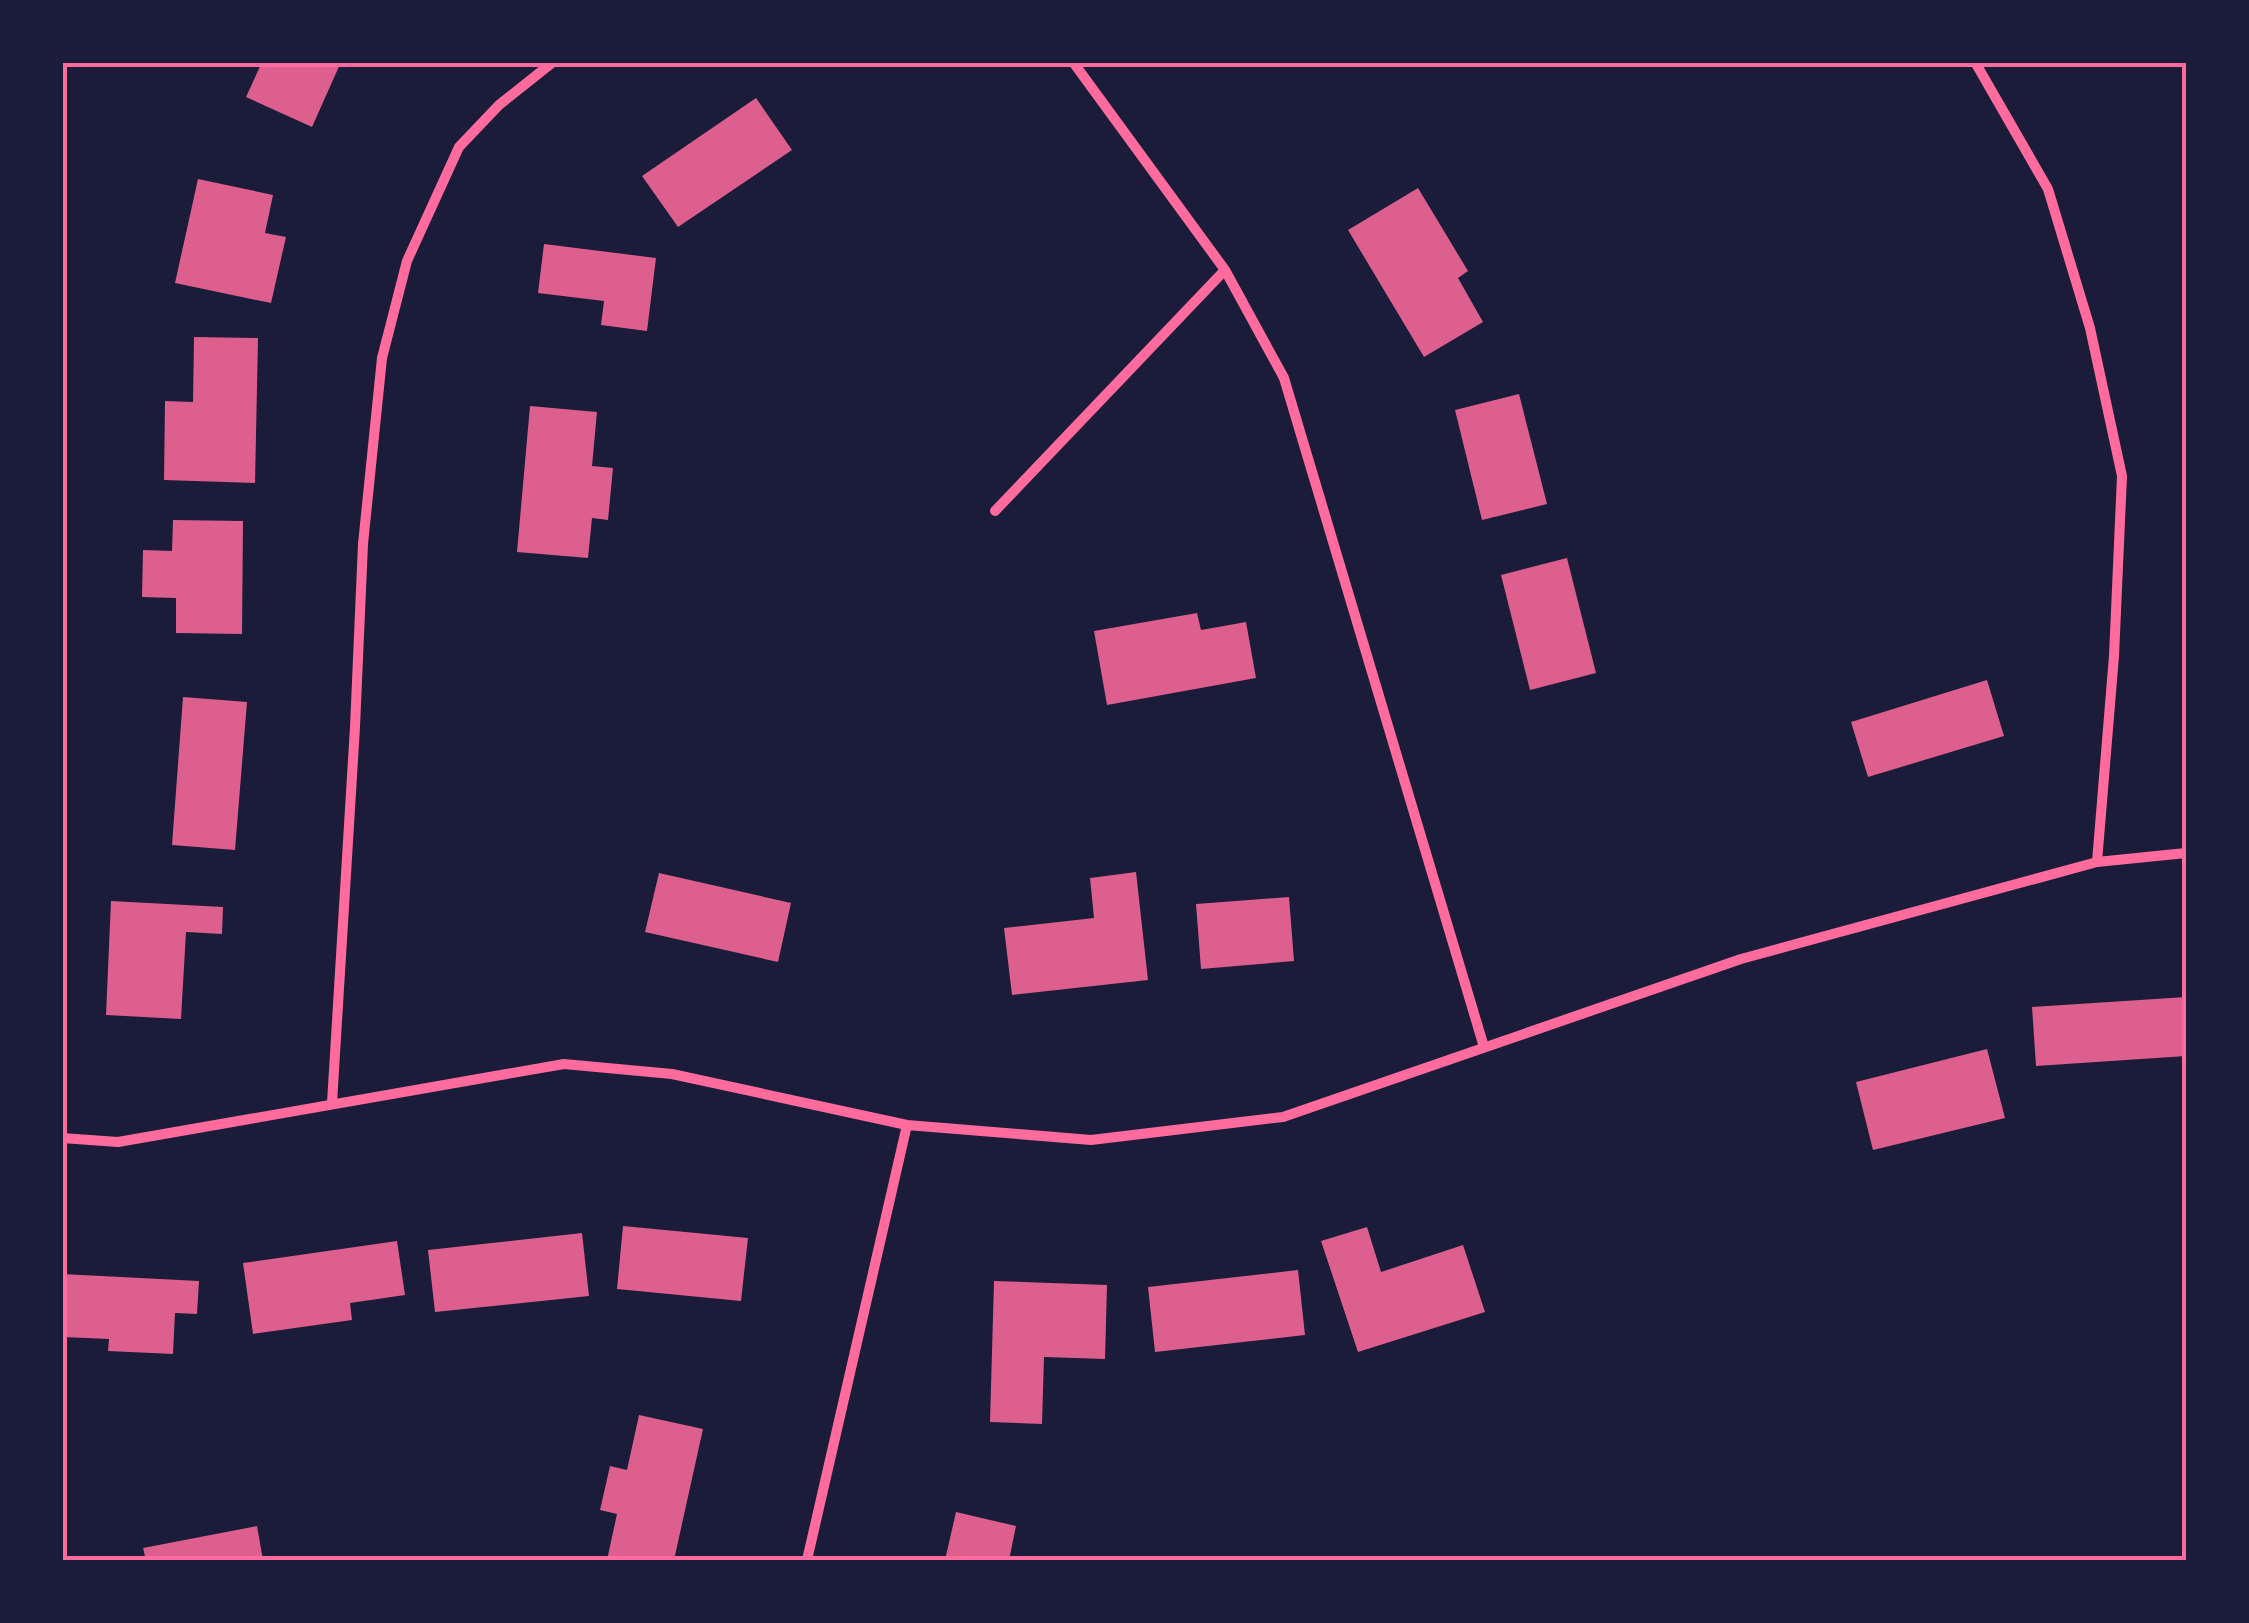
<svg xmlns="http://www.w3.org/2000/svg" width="2249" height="1623" font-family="'Golos Text',sans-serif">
	<rect width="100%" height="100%" fill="#1b1b3a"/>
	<!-- building -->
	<path fill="#dd5f8e" d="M262,62H341L312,127L246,97Z
		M756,98L792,150L678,227L642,176Z
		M198,179L273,195L265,233L286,237L271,303L175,283Z
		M1418,188L1468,271L1458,278L1483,322L1424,357L1348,230Z
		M544,244L656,258L647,331L601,325L604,301L538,293Z
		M194,337L258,338L255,483L164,480L165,401L193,402Z
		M1519,394L1547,504L1482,520L1455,410Z
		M530,406L597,412L592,466L613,468L608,520L592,518L588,558L517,552Z
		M173,520L243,521L242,634L176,633V598L142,597L143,550L172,551Z
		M1567,558L1596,673L1530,690L1501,575Z
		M1197,613L1201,630L1246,622L1256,678L1107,705L1094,631Z
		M1987,680L2004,736L1868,777L1851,722Z
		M183,697L247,702L235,850L172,845Z
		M1136,872L1148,980L1012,995L1004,928L1094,918L1090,878Z
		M659,873L791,903L778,962L645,932Z
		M1289,897L1294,961L1201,969L1196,904Z
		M111,901L223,907L222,934L186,932L181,1019L106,1015Z
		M2186,997V1056L2036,1066L2032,1007Z
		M1987,1049L2005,1118L1873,1150L1856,1082Z
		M623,1226L748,1238L741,1301L617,1289Z
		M1367,1227L1381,1272L1463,1245L1485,1312L1358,1352L1321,1241Z
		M582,1233L589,1296L435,1312L428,1250Z
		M397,1241L405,1295L350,1303L352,1320L253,1334L243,1263Z
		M1298,1270L1305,1335L1155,1352L1148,1287Z
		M62,1274L199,1281L197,1314L175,1313L173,1354L108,1351L109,1339L62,1337Z
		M994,1281L1107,1285L1105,1359L1044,1357L1042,1424L990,1422Z
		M639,1415L703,1429L674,1560H607L617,1514L600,1510L610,1466L627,1470Z
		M956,1512L1016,1526L1009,1560H945Z
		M257,1526L263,1560H146L143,1548Z"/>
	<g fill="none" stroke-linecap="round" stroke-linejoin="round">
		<!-- minor -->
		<path stroke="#ff6b9d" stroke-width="10" d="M1073,62L1225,270L1284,378L1484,1047
			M1975,62L2048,189L2090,328L2122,476L2114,656L2097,862
			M995,511L1225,270
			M332,1103L355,727L363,544L382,358L407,261L459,147L499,105L553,62
			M62,1138L118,1142L564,1064L672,1074L907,1125L1091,1140L1283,1117L1741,959L2097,862L2186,853
			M807,1560L907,1125"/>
	</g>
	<!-- border -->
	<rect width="2249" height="1623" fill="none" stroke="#1b1b3a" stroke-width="130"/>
	<rect x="65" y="65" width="2119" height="1493" fill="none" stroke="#ff6b9d" stroke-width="4"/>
</svg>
